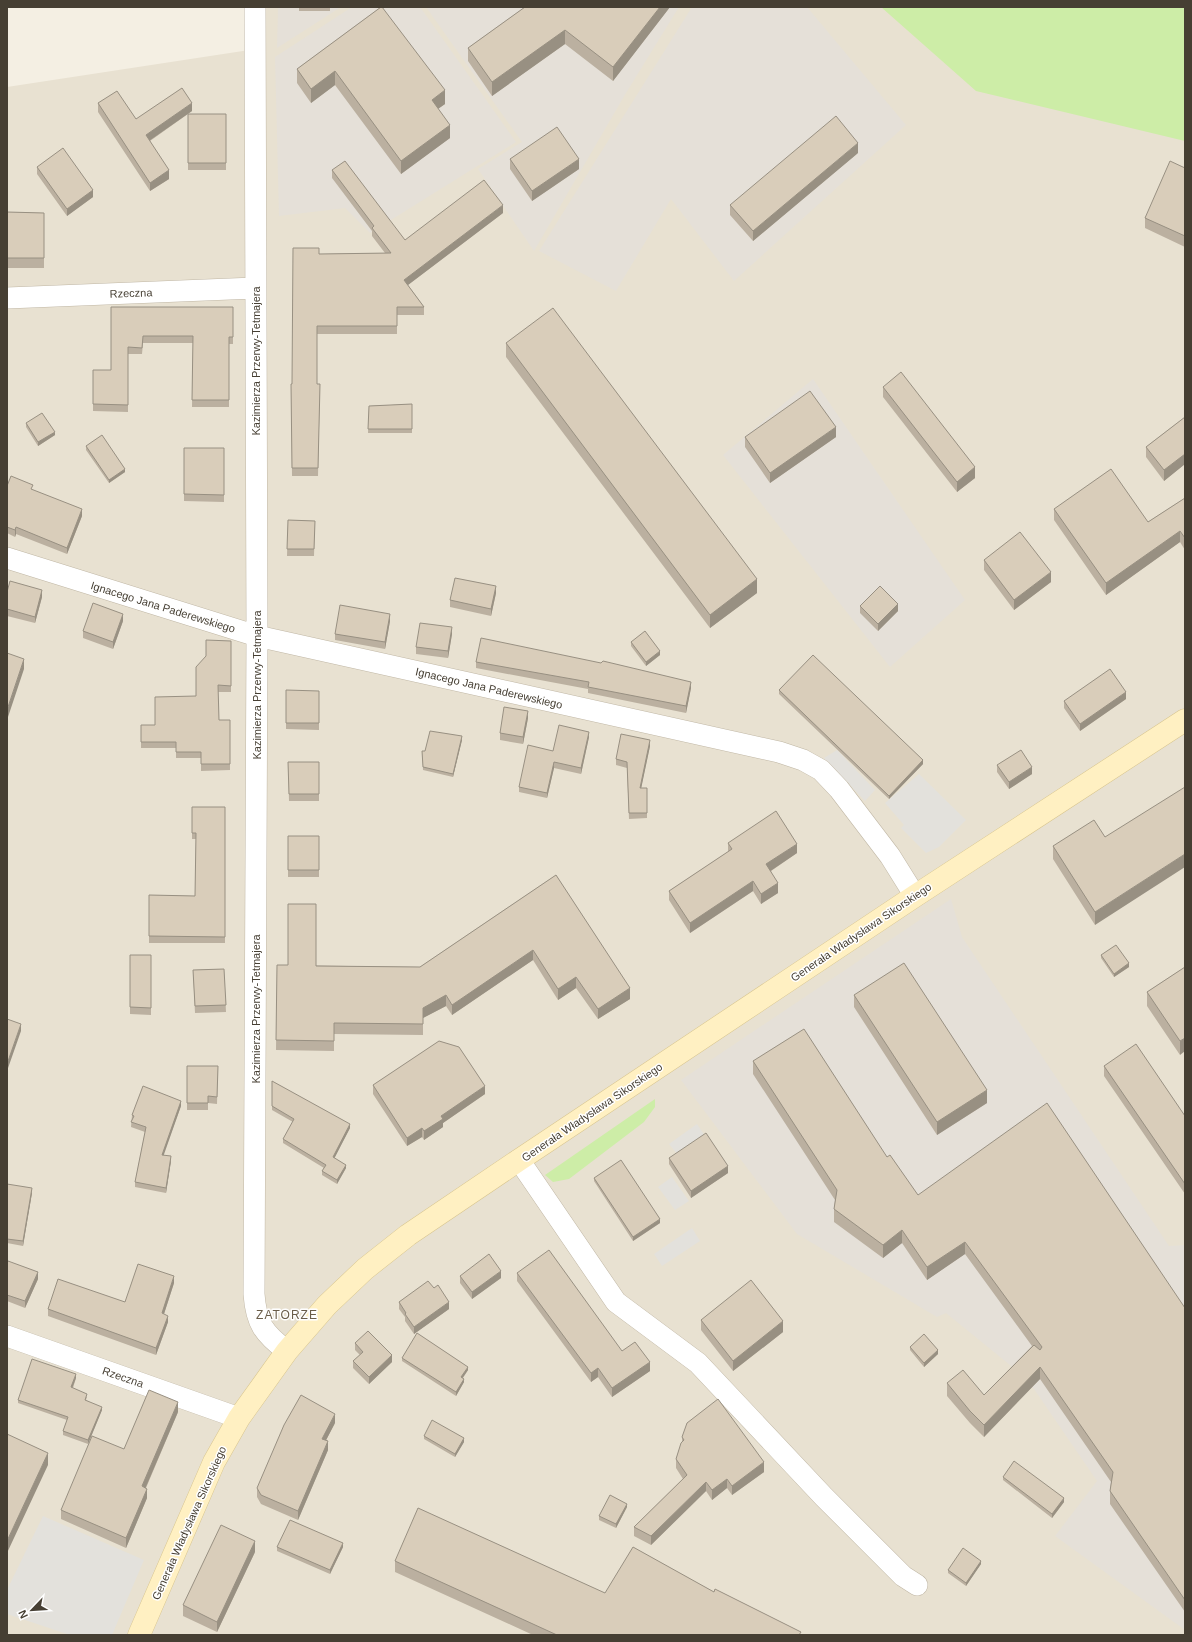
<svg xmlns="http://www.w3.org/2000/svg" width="1192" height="1642" font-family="Helvetica,sans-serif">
	<rect width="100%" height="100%" fill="#f4efe3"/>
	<!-- residential -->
	<path fill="#e8e1d1" d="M266,7H1185V1635H7V87L262,48Z"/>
	<!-- industrial -->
	<path fill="#e5e0d8" d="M278,7H341L277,48Z
		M352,7H420L516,142L370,233L345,208L279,216L275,57Z
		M426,7H679L626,93L534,251L478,169L522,142Z
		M692,7H807L906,125L734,281L671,199L616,291L539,251Z
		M813,379L965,600L890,667L723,455Z
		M951,899L962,937L1169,1246L1185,1245V1630L1055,1536L1097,1481L1034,1389L1020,1373L946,1313L937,1317L797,1234L681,1080Z"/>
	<!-- green -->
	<path fill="#cdeda7" d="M881,7H1185V141L976,91Z
		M655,1099V1107L644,1122L569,1179L553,1182L545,1175Z"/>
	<!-- parking -->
	<path fill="#e3e1dc" d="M837,750L875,790L865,801L824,758Z
		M919,774L966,820L939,847L926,853L901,828L904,825L885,803Z
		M697,1124L705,1136L678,1155L669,1144Z
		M672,1177L689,1201L675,1210L658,1187Z
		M692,1228L700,1241L662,1266L654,1254Z
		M43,1516L144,1560L112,1635H70L7,1614V1590Z"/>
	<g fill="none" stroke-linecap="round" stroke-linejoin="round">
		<!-- street casing -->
		<g stroke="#c0b7a5" stroke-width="22">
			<path id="street" d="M255,7L257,636L254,1294C256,1323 264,1334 287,1351
				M7,298L255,288
				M7,558L257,636L779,752L803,760L821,770L839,789L890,856L915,896
				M519,1160L616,1302L698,1363L824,1497L903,1576L917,1585
				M7,1336L239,1418"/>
		</g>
		<!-- secondary casing -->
		<g stroke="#d8c58e" stroke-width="23">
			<path id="secondary" d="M139,1635L214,1462L239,1418L287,1351L327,1305L365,1269L408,1235L519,1160L915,896L1185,720"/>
		</g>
		<!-- street -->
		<use href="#street" stroke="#fff" stroke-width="21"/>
		<!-- secondary -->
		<use href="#secondary" stroke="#fff0c2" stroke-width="22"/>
	</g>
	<!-- wall -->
	<path fill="#bbb0a0" d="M299,7H330V11H299Z
		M381,7L445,104L438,109L450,138L401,174L335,85L311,103L297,83V69Z
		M525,7H670L613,81L565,44L492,96L468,61V48Z
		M98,103L136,119L192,111L150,141L169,179L150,191L98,112Z
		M188,114H226V170H188Z
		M858,153L753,241L730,215V205Z
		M510,159L579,169L532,201L510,169Z
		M37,167L93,197L67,216L37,174Z
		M1185,168V247L1145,228V218Z
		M332,170L405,240L503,213L408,285L424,307V315H397V334H317V384H320L318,476H292L291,384H292L319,254L385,253L372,236V231L332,178Z
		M7,212L44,213V268H7Z
		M111,307H233V344H229V407H192L193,343H143L142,354H128V412L93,411V370H111Z
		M506,343L757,593L710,628L506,357Z
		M883,387L975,478L957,492L883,397Z
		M412,404V433H368L369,406Z
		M1185,417V464L1164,481L1146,457V447Z
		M26,423L55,435L38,446L26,427Z
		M745,437H836L770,483L745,447Z
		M86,446L125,472L109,483L86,450Z
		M184,448H224V502L184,501Z
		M7,486L33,490L82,516L67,554L16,534L15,537L7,533Z
		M1185,498V550L1180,542L1106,595L1054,520V509L1148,522Z
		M288,520L315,521L314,556H287Z
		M984,560L1051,582L1014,610L984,570Z
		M7,592L42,597L35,623L7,616Z
		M496,593L491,616L450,607V600Z
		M860,606L898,611L878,631L860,613Z
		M123,621L113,649L83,638V631Z
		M390,621L385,649L335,640V634Z
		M452,634L448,658L416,654V647Z
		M231,641V692H218L219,720H230V770L201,771V758H176V748H141V725H155L196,696Z
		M631,642L660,655L646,666L631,646Z
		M476,662L691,688L686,713L588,693V689L476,668Z
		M779,690L923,764L889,799L779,694Z
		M319,691V730L286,729V723Z
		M1126,699L1080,731L1064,708V701Z
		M528,718L523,744L500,740V733Z
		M589,737L581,774L554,768L547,798L519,792V787L553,751Z
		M462,740L453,777L423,770L422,751H425Z
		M650,746L641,788H647V818L629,819L627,768L616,765V759Z
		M288,762H319V801H289Z
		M997,765L1032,774L1009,789L997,772Z
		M192,807H225V943H149V895L195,896L196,839H192Z
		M288,836H319V877H288Z
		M1105,837L1095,925L1053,859V846Z
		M728,843L797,853L771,871L778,893L761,904L753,891L690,933L669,900V891L728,852Z
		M556,875L630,999L598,1019L576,988L558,1000L533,960L452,1015L446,1006L423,1018V1035L334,1034V1051L276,1050L277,965L420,967Z
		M130,955H151V1015L130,1014Z
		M1101,955L1129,967L1114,977L1101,958Z
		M1185,967L1180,1055L1147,1006V992Z
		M224,969L226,1012L195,1013L193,970Z
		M854,995L987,1103L937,1135L854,1007Z
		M753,1061L887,1157L918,1195L1185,1308V1612L1110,1504V1491L1111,1482L1040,1379L984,1437L970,1423L947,1396V1383L984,1395L1032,1346L965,1254L927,1280L902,1243L883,1258L834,1222V1209L835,1200L753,1074Z
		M187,1066H218L217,1104L208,1103V1110H187Z
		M1104,1066L1185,1116V1194L1104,1076Z
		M272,1081L350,1128L334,1158L346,1168L337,1184L322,1175V1171L324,1168L283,1143V1139L293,1122L272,1110Z
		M373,1085L485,1094L443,1123V1127L424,1140L422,1137L407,1146L373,1094Z
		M181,1106L163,1155L171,1161L166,1193L135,1187V1182L145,1132L131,1127L132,1115Z
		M669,1158L728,1173L691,1198L669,1164Z
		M594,1178L660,1223L633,1241L594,1181Z
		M7,1184L32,1193L23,1246L7,1243Z
		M7,1263L38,1279L25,1308L7,1301Z
		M517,1273L622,1351L650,1371L612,1397L598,1377L591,1382L517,1281Z
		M460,1276L501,1278L472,1299L460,1283Z
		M174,1283L164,1314L168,1322L156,1355L48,1316V1309L125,1302Z
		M399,1302L449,1309L414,1334L405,1321V1317L399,1309Z
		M701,1320L783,1332L733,1371L701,1330Z
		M355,1343L392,1362L369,1384L353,1368V1361L360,1355L355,1350Z
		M910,1347L938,1354L924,1367L910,1350Z
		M402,1358L468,1370L463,1378L464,1382L456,1396L402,1361Z
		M76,1378L73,1388L87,1397L86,1400L102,1410L88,1444L63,1435V1431L67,1420L18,1403V1400Z
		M178,1412L146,1488L147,1498L126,1548L61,1519V1510L124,1449Z
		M335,1423L326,1440L328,1450L298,1520L261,1504L257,1497V1488Z
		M424,1436L464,1442L455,1457L424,1439Z
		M682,1437L764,1472L732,1495L727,1488L712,1500L706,1491L651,1545L634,1536V1527L683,1479L676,1468V1459L682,1441Z
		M1003,1477L1064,1502L1052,1518L1003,1480Z
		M627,1507L616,1528L599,1520V1516Z
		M277,1547H343L330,1574L277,1551Z
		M255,1552L217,1632L183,1616V1605Z
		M395,1561L605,1593L714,1592L801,1635H533L395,1572Z
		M981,1564L966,1586L948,1573V1570Z"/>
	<!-- shaded-wall -->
	<path fill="#989082" d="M660,7H670L613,81V67Z
		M565,30V44L492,96V82Z
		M335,71V85L311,103V89Z
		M445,90V104L432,113V100Z
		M192,103V111L146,143V135Z
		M450,125V138L401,174V161Z
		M858,143V153L753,241V231Z
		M579,159V169L532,201V191Z
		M169,170V179L150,191V183Z
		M93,190V197L67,216V209Z
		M503,205V213L404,288V280Z
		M836,427V437L770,483V473Z
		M55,432V435L38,446V442Z
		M1185,454V464L1164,481V470Z
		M975,467V478L957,492V482Z
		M125,469V472L109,483V480Z
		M82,509V516L67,554V548Z
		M16,527V534L15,537V530Z
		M1180,531V542L1106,595V583Z
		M1051,572V582L1014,610V600Z
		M757,579V593L710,628V615Z
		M496,586V593L491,616V609Z
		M42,590V597L35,623V617Z
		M898,604V611L878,631V624Z
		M123,614V621L113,649V642Z
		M390,614V621L385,649V642Z
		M452,627V634L448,658V651Z
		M660,651V655L646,666V662Z
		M24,659V669L7,720V710Z
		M691,682V688L686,713V706Z
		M1126,692V699L1080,731V724Z
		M528,711V718L523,744V737Z
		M589,732V737L581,774V768Z
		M462,736V740L453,777V774Z
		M650,740V746L640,794V788Z
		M923,760V764L889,799V796Z
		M554,762V768L547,798V793Z
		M1032,767V774L1009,789V782Z
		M797,844V853L766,874V864Z
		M1185,854V867L1095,925V912Z
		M753,881V891L690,933V923Z
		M778,883V893L761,904V894Z
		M533,950V960L452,1015V1005Z
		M1129,963V967L1114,977V974Z
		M576,977V988L558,1000V989Z
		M630,988V999L598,1019V1009Z
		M446,995V1006L423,1018V1035V1008Z
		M21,1024V1031L7,1071V1064Z
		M1185,1038V1051L1180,1055V1041Z
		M485,1086V1094L443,1123V1127L424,1140V1131L441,1116Z
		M987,1090V1103L937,1135V1122Z
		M181,1101V1106L162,1160V1155Z
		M350,1124V1128L333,1161V1157Z
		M422,1128V1137L407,1146V1138Z
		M171,1156V1161L166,1193V1188Z
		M346,1165V1168L337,1184V1180Z
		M728,1166V1173L691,1198V1191Z
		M32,1188V1193L23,1246V1241Z
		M660,1219V1223L633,1241V1237Z
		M902,1230V1243L883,1258V1245Z
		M965,1242V1254L927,1280V1267Z
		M501,1271V1278L472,1299V1292Z
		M38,1272V1279L25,1308V1301Z
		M174,1276V1283L162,1320V1313Z
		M449,1302V1309L414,1334V1327Z
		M168,1316V1322L156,1355V1348Z
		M783,1321V1332L733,1371V1361Z
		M938,1350V1354L924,1367V1363Z
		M392,1355V1362L369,1384V1377Z
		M650,1362V1371L612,1397V1388Z
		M468,1367V1370L461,1380V1377Z
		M1040,1367V1379L984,1437V1425Z
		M598,1368V1377L591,1382V1373Z
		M76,1374V1378L71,1391V1387Z
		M464,1379V1382L456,1396V1392Z
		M178,1402V1412L142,1496V1486Z
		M102,1407V1410L88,1444V1440Z
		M335,1414V1423L322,1448V1439Z
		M464,1438V1442L455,1457V1454Z
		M328,1441V1450L298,1520V1511Z
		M48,1453V1465L7,1553V1541Z
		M764,1462V1472L732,1495V1486Z
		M727,1479V1488L712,1500V1490Z
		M706,1482V1491L651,1545V1536Z
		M147,1489V1498L126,1548V1538Z
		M1064,1498V1502L1052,1518V1514Z
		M627,1504V1507L616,1528V1524Z
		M255,1541V1552L217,1632V1622Z
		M343,1543V1547L330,1574V1570Z
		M981,1561V1564L966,1586V1583Z"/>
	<!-- building -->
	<path fill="#d9cdba" stroke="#989082" d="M381,7H382L445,90L432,100L450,125L401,161L335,71L311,89L297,69Z
		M525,7H660L613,67L565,30L492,82L468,48Z
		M182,88L192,103L146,135L169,170L150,183L98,103L117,91L136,119Z
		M188,114H226V163H188Z
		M836,116L858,143L753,231L730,205Z
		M557,127L579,159L532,191L510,159Z
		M63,148L93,190L67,209L37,167Z
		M345,161L405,240L484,180L503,205L404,280L424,307H397V326H317V384H320L318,468H292L291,384H292L293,248H319V254L391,253L372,228L374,226L332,170Z
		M1170,161L1185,168V236L1145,218Z
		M7,212L44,213V258H7Z
		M111,307H233V337H229V400H192L193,336H143L142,348L128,347V405L93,404V370H111Z
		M553,308L757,579L710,615L506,343Z
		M901,372L975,467L957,482L883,387Z
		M810,391L836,427L770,473L745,437Z
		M412,404V429H368L369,406Z
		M42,413L55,432L38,442L26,423Z
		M1185,417V454L1164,470L1146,447Z
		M102,435L125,469L109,480L86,446Z
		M184,448H224V495L184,494Z
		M1111,469L1148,522L1185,498V538L1180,531L1106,583L1054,509Z
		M11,476L33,485L31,489L82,509L67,548L16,527L15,530L7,527V486Z
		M288,520L315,521L314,549H287Z
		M1020,532L1051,572L1014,600L984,560Z
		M455,578L496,586L491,609L450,600Z
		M10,581L42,590L35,617L7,609V592Z
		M880,586L898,604L878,624L860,606Z
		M93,603L123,614L113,642L83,631Z
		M340,605L390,614L385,642L335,634Z
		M420,623L452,627L448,651L416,647Z
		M645,631L660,651L646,662L631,642Z
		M481,638L601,663L603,661L691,682L686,706L588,687L589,682L476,662Z
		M206,640L231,641V686L218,685L219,720H230V764H201V752H176V742H141V725H155V697L196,696V667L206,656Z
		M7,653L24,659L7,710Z
		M813,655L923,760L889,796L779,690Z
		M1110,669L1126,692L1080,724L1064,701Z
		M286,690L319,691V723H286Z
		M504,707L528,711L523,737L500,733Z
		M559,725L589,732L581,768L554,762L547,793L519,787L528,745L553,751Z
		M430,731L462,736L453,774L423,767L422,751H425Z
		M621,734L650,740L640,788H647V813H629L627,762L616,759Z
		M1021,750L1032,767L1009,782L997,765Z
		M288,762H319V794H289Z
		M1185,787V854L1095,912L1053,846L1094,820L1105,837Z
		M192,807H225V937L149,936V895L195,896L196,833H192Z
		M776,811L797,844L766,864L778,883L761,894L753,881L690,923L669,891L732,849L728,843Z
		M288,836H319V870H288Z
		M556,875L630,988L598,1009L576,977L558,989L533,950L452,1005L446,995L423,1008V1024L334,1023V1041L276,1040L277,965H288V904H316V966L420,967Z
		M1116,945L1129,963L1114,974L1101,955Z
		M130,955H151V1008L130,1007Z
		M904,963L987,1090L937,1122L854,995Z
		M1185,967V1038L1180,1041L1147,992Z
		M224,969L226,1005L195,1006L193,970Z
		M7,1019L21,1024L7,1064Z
		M804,1029L887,1157L890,1155L918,1195L1047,1103L1185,1308V1600L1110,1491L1113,1472L1040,1367L984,1425L970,1411L947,1383L963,1370L984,1395L1034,1345L1040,1350L1042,1347L965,1242L927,1267L902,1230L883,1245L834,1209L837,1190L753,1061Z
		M439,1041L459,1047L485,1086L441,1116L443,1119L424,1131L422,1128L407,1138L373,1085Z
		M1136,1044L1185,1116V1184L1104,1066Z
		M187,1066H218L217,1097L208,1096V1103H187Z
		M272,1081L350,1124L333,1157L346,1165L337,1180L322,1171L326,1165L283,1139L294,1119L272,1106Z
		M143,1086L181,1101L162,1155L171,1156L166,1188L135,1182L146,1127L131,1122L134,1116L132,1115Z
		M706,1133L728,1166L691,1191L669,1158Z
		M621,1160L660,1219L633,1237L594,1178Z
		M7,1184L32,1188L23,1241L7,1239Z
		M549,1250L622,1351L635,1342L650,1362L612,1388L598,1368L591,1373L517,1273Z
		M489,1254L501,1271L472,1292L460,1276Z
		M8,1261L38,1272L25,1301L7,1295V1263Z
		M138,1264L174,1276L162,1313L168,1316L156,1348L48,1309L58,1279L125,1302Z
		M751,1280L783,1321L733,1361L701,1320Z
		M428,1281L434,1288L438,1285L449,1302L414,1327L405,1314L406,1313L399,1302Z
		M368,1331L392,1355L369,1377L353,1361L363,1352L355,1343Z
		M417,1333L468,1367L461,1377L464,1379L456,1392L402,1358Z
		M924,1334L938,1350L924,1363L910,1347Z
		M32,1359L76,1374L71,1387L87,1394L85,1400L102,1407L88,1440L63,1431L68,1417L18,1400Z
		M149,1390L178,1402L142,1486L147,1489L126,1538L61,1510L92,1436L124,1449Z
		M301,1395L335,1414L322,1439L328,1441L298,1511L261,1495L257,1488L284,1425Z
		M718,1399L764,1462L732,1486L727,1479L712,1490L706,1482L651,1536L634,1527L687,1475L676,1459L681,1443L684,1440L682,1437L687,1423Z
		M432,1420L464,1438L455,1454L424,1436Z
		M7,1434L48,1453L7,1541Z
		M1014,1461L1064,1498L1052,1514L1003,1477Z
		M610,1495L627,1504L616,1524L599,1516Z
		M418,1508L605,1593L633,1547L714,1592L715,1589L801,1632L799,1635H557L395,1561Z
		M290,1520L343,1543L330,1570L277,1547Z
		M221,1525L255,1541L217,1622L183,1605Z
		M963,1548L981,1561L966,1583L948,1570Z"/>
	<g text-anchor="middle" stroke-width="3" stroke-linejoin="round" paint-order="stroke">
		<!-- street labels -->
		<g font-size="11" fill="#463f33" stroke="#fff">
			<text transform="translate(131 293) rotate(-2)" y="4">Rzeczna</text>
			<text transform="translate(256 361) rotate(-90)" y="4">Kazimierza Przerwy-Tetmajera</text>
			<text transform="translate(163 607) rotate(17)" y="4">Ignacego Jana Paderewskiego</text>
			<text transform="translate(257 685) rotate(-90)" y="4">Kazimierza Przerwy-Tetmajera</text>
			<text transform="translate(489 688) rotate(13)" y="4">Ignacego Jana Paderewskiego</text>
			<text transform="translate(861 932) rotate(-34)" y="4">Generała Władysława Sikorskiego</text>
			<text transform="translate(256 1009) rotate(-90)" y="4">Kazimierza Przerwy-Tetmajera</text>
			<text transform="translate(592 1112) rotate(-34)" y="4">Generała Władysława Sikorskiego</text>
			<text transform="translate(123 1377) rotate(19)" y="4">Rzeczna</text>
			<text transform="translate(189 1523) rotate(-66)" y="4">Generała Władysława Sikorskiego</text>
		</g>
		<!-- neighbourhood labels -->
		<g font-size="12" letter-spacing="1" fill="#6a5d49" stroke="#fff">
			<text x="287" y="1319">ZATORZE</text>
		</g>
	</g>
	<!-- border -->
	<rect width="1192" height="1642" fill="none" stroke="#463f33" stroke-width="16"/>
	<!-- north arrow -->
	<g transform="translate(32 1610) rotate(245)" stroke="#ffffff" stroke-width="3" paint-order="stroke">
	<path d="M0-3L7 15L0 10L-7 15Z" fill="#463f33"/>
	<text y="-6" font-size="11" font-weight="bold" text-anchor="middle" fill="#463f33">N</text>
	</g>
</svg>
